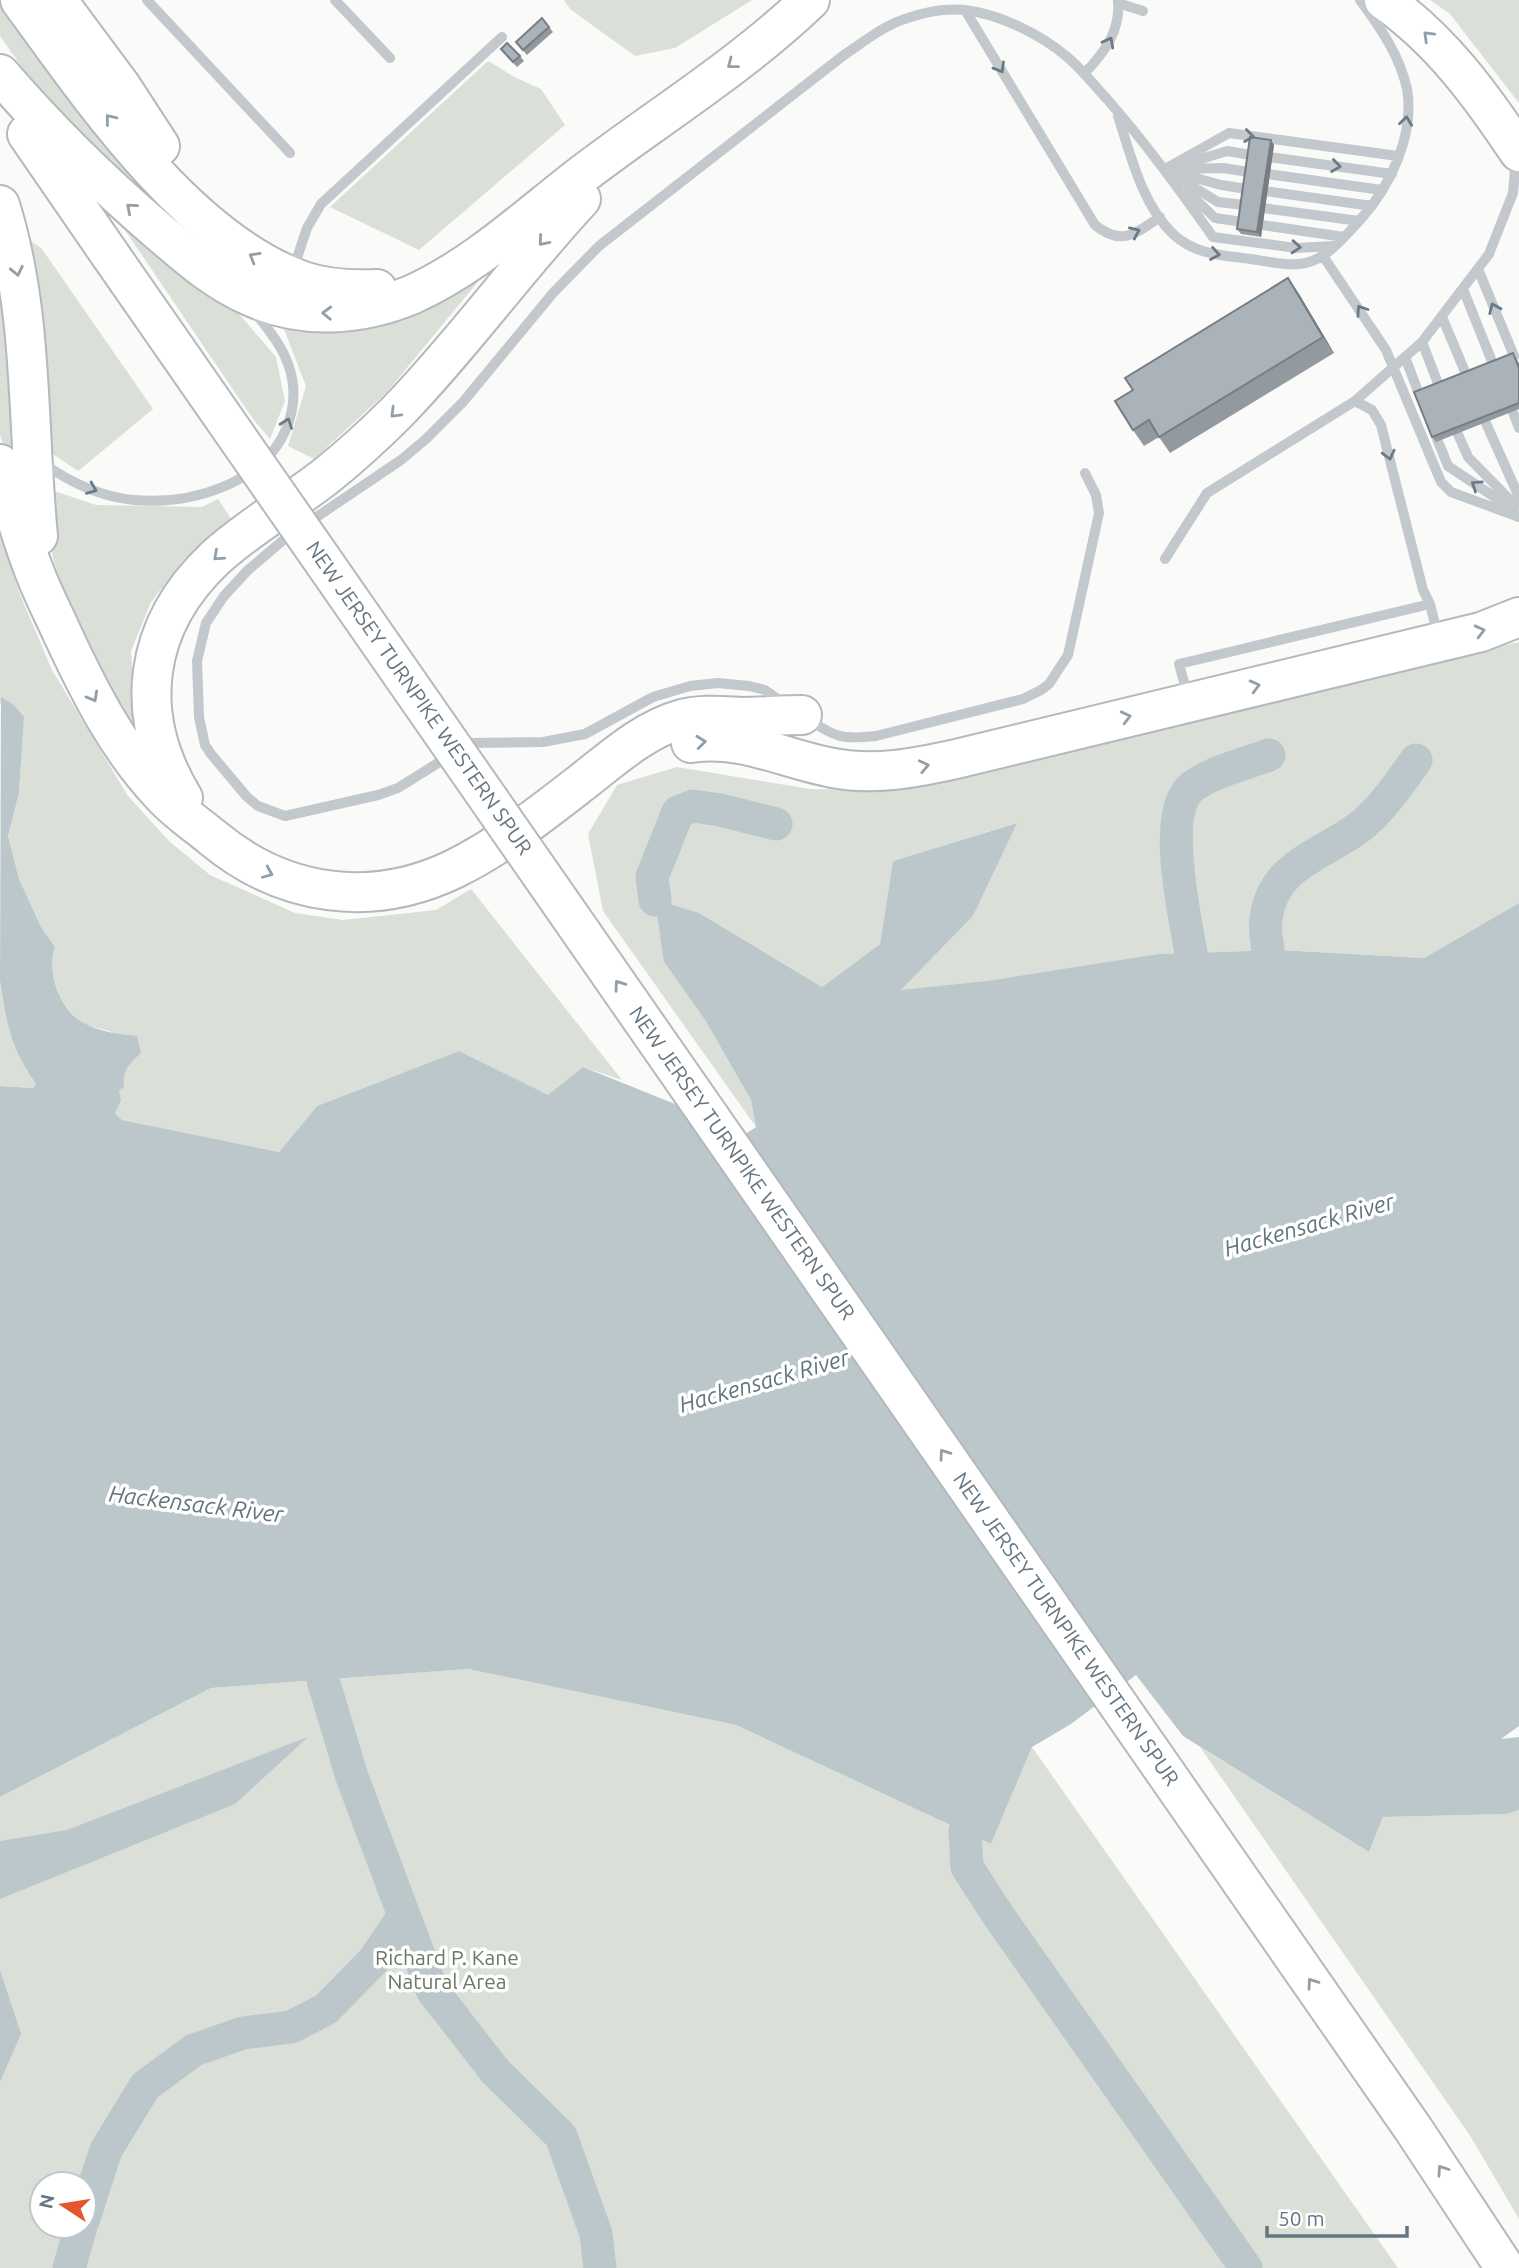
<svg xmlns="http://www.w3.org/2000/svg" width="1519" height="2268" font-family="Ubuntu,sans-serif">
	<rect width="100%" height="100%" fill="#fafaf8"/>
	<!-- green -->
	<path fill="#dadfd7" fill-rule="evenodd" d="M0,0H10L252,276L182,230L84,142L21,66L0,36Z
		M564,0H752L675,48L635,56L570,9Z
		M1430,0H1519V103L1450,14Z
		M488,61L516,78L541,89L565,125L419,250L330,207Z
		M93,183L220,292L276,357L285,401L270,439L253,419Z
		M20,233L42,249L153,409L78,471L50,452Z
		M500,255L387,392L314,459L288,446L306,386L280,319L334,324L412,316Z
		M0,277L8,324L18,491L0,435Z
		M45,488L96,505L202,507L218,499L234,523L185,558L151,602L131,651L139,751L83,651L53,559Z
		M0,535L21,597L52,670L128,796L169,841L210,875L295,913L343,920L436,910L471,889L622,1080L583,1067L548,1096L459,1051L317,1106L279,1152L122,1120L115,1113C119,1104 119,1101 119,1091C118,1075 130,1064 141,1053C133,1047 124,1039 115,1034C105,1028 93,1029 84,1023C60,1009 46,972 55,947L41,927L19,879L8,836L19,793L24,717L0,703Z
		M1519,642V903L1424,958L1279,950L1158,954L988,982L900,991L973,916L1016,823L893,861L880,944L822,987L699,913L664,962L705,1020L751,1100L756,1127L603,911L588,834L617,785L677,767L810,789L887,790Z
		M0,981C7,1026 10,1046 36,1084L33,1088L0,1086Z
		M468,1669L736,1725L991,1844L1032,1747L1398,2268H0V1797L211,1688ZM42,2184H84V2226H42Z
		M1200,1747L1369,1852L1383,1817L1507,1814L1519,1810V2219L1471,2137Z"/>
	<!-- water -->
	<path fill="#bbc7cb" d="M1,697L14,705L24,717L19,793L8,836L19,879L41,927L55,947C46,972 60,1010 84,1023C99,1032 120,1034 137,1036L141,1053C129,1065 122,1070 124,1087L119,1090L121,1100L115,1113L122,1120L279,1152L317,1106L459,1051L548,1095L583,1067L747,1133L756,1127L751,1100L705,1020L664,962L655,900L699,913L822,987L880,944L893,861L1017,823L973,916L901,990L988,981L1158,954L1279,950L1424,958L1519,903V1726L1501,1739L1519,1737V1810L1507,1814L1383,1817L1369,1852L1183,1736L1136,1675L1071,1724L1032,1747L991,1844L736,1725L468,1669L211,1688L0,1797V1086L33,1088L36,1084C10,1046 7,1026 0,981Z
		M308,1737L235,1804L0,1899V1841L67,1830Z
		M0,1970L21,2034L0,2082Z"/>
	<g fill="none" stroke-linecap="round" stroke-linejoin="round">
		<!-- river -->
		<path stroke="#bbc7cb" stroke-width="33" d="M655,900L652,877L678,812L693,806L720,810L776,824
			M1268,951C1267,941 1264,929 1266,919C1272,866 1319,856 1357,829C1381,811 1399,784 1416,760
			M1191,953C1185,917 1160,810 1193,786C1214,771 1245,764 1269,755
			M323,1680L352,1777L432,1990L495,2071L561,2136L596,2234L600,2268
			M965,1831L967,1867L998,1915L1246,2268
			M84,2218L106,2150L145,2086L194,2050L243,2033L291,2027L326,2009L374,1960L403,1917
			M69,2268L81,2226"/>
		<!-- motorway casing -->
		<g stroke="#b4b9bd" stroke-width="42">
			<path id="motorway" d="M20,0C90,96 187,240 303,281C326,289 353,290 377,289
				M57,0L121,86L160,146
				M1384,0C1441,40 1481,95 1519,152
				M0,74C49,131 101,182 157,230C186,255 216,282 252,297C303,320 361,316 411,295C474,267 526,218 579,177C656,118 740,67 810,0
				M27,134L111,256
				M0,205C34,313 27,424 38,536
				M0,464C11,500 21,538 35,573C43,594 53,613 62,633C89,691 118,749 163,796C178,812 196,824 213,838C283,896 371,909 454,869C499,847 541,814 581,783C612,759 643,730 682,719C702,714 721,716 742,717C762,717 782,715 802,715
				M691,743C741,735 784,759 833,768C875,776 915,768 956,759L1481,632L1519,617
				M183,798C132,714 143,626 215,558C249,527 290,504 326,476C351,456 375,434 397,412C462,345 517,268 581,199"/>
		</g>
		<!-- service -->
		<path stroke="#c3c8cc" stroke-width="10" d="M147,0L290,153
			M335,0L390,58
			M1118,3L1143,11
			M965,10L1095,225C1122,247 1136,233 1160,217
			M1084,74C1104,53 1121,31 1118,0
			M1118,116C1131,156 1142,205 1174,235C1194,253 1218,255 1243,258C1264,260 1292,269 1312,261C1331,254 1347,234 1360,220C1390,187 1415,135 1407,89C1400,56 1380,27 1360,0
			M1269,157L1392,174
			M1185,164L1227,151L1251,155
			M1165,169L1229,133L1398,156
			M1182,169L1223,168L1249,172
			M1171,173L1218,202L1244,205
			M1178,173L1221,185L1247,189
			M1267,174L1382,190
			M1187,191L1215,218L1243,222
			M1265,191L1372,206
			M1263,208L1359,221
			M1262,225L1344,237
			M1323,256L1386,350L1441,482L1451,492L1519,517
			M1478,269L1514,356
			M293,270L307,228L321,204L502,37
			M1463,289L1493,364
			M1442,317L1466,374
			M1422,342L1439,386
			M1405,357L1419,394
			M1355,401L1372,410L1381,425L1423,590L1430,604L1438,636
			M1512,410L1519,428
			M1485,421L1519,497
			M1457,432L1468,457L1515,505
			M1437,439L1448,466L1514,510
			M41,462C68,481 100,497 134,500C191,505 264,484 287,427C295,406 296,385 288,364C281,344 267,328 254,311
			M1165,559L1207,493L1355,401L1422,342L1489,254L1513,193L1516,157
			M1188,696L1179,664L1430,604
			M785,704L765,690L749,686L718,683L690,686L653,697L585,734L543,742L470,743L398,788L378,795L285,816L258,806L247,797L211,754L205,745L199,717L197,661L206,623L224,596L248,570L287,537L401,460L426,439L463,402L553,293L599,246L844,55C865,41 884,25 908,18C925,12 947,8 965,10C999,14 1040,34 1066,56C1081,68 1093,84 1106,98C1145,142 1179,189 1213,237L1296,248L1334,246
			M807,718C834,737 842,740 876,736L1023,699L1041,690L1049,684L1068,655L1099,513L1096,495L1085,473"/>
		<!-- motorway -->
		<use href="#motorway" stroke="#fff" stroke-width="38"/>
		<!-- motorway-bridge casing -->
		<g stroke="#b4b9bd" stroke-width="42" stroke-linecap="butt">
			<path id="motorway-bridge" d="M111,256L1414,2130L1505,2268"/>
		</g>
		<!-- motorway-bridge -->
		<use href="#motorway-bridge" stroke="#fff" stroke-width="38"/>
	</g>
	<!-- wall -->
	<path fill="#929a9f" d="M549,27L553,32L527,55L516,42Z
		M501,49L520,56L524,61L517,67Z
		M1274,145L1261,237L1241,234L1237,229Z
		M1288,278L1299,294L1334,353L1170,453L1159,437L1144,446L1133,430V390Z
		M1513,353L1519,363V409L1436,442L1432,437Z"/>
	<!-- shaded-wall -->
	<path fill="#777d82" d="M1271,140L1274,145L1261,237L1257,232Z
		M1288,278L1299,294L1334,353L1323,337Z"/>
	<!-- building -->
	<path fill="#aab3b9" stroke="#777d82" stroke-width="2" d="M542,18L549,27L523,50L516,42Z
		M507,43L520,56L513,62L501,49Z
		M1250,137L1271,140L1257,232L1237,229Z
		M1288,278L1323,337L1159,437L1149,420L1133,430L1115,401L1133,390L1125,378Z
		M1513,353L1519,368V403L1432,437L1414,392Z"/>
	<!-- one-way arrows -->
	<defs><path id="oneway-chevron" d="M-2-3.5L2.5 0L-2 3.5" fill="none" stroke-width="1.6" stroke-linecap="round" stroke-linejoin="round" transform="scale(1.75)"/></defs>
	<g stroke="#939fa8">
		<use href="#oneway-chevron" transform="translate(1428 36) rotate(-136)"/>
		<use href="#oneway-chevron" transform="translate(732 64) rotate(142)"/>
		<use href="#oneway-chevron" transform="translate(110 119) rotate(-129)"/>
		<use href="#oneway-chevron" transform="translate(131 208) rotate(-139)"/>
		<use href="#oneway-chevron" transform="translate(543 241) rotate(131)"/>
		<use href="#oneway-chevron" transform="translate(254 257) rotate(-150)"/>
		<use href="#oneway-chevron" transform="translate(17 271) rotate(78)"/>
		<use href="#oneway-chevron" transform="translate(327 313) rotate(-178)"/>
		<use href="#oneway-chevron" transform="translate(395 413) rotate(135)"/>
		<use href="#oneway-chevron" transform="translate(218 556) rotate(138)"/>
		<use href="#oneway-chevron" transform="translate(1480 631) rotate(-14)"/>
		<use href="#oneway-chevron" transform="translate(1255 686) rotate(-14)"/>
		<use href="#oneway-chevron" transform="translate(93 697) rotate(61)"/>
		<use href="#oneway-chevron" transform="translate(1126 717) rotate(-14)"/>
		<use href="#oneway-chevron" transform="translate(701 742) rotate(-6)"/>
		<use href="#oneway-chevron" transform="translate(924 766) rotate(-12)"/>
		<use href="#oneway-chevron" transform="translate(268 873) rotate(23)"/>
		<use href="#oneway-chevron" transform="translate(619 985) rotate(-125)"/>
		<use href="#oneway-chevron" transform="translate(944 1454) rotate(-125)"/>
		<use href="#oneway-chevron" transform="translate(1312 1983) rotate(-125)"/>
		<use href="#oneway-chevron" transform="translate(1442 2170) rotate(-124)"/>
	</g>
	<g stroke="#6a7a87">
		<use href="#oneway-chevron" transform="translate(1109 42) rotate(-62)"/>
		<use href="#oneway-chevron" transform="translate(1000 68) rotate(59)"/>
		<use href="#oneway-chevron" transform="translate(1406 121) rotate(-83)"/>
		<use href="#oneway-chevron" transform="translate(1249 136) rotate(8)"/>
		<use href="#oneway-chevron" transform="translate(1336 166) rotate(8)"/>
		<use href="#oneway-chevron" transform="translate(1135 232) rotate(-24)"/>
		<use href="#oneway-chevron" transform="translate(1296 247) rotate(4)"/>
		<use href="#oneway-chevron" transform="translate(1215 254) rotate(10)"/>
		<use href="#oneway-chevron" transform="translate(1494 308) rotate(-113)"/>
		<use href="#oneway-chevron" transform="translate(1361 310) rotate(-124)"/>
		<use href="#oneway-chevron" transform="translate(287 423) rotate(-70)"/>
		<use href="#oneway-chevron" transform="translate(1389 455) rotate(76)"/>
		<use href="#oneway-chevron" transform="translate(1476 485) rotate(-146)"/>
		<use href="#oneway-chevron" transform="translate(92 489) rotate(22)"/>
	</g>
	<g text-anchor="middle" stroke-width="7" stroke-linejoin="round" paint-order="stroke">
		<!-- street labels -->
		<g font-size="21" fill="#657683" stroke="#fff">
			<text transform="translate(419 698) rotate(55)" y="7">NEW JERSEY TURNPIKE WESTERN SPUR</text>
			<text transform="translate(742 1163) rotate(55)" y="7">NEW JERSEY TURNPIKE WESTERN SPUR</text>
			<text transform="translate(1066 1629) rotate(55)" y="7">NEW JERSEY TURNPIKE WESTERN SPUR</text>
		</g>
		<!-- park labels -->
		<g font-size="21" fill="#687a64" stroke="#fff">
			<text x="447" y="1965">Richard P. Kane<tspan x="447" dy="24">Natural Area</tspan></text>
		</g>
		<!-- water labels -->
		<g font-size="23" font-style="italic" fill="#60757c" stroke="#fff">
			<text transform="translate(1309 1225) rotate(-16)" y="8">Hackensack River</text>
			<text transform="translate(764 1381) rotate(-16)" y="8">Hackensack River</text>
			<text transform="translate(196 1504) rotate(7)" y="8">Hackensack River</text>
		</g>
	</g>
	<!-- north arrow -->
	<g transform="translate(63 2205) rotate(282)"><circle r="33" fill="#ffffff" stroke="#c1c8cd" stroke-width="2"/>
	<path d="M0-5L12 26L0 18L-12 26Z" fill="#e4572e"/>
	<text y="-10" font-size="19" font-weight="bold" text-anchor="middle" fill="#657683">N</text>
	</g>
	<!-- scale -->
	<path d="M1267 2226v10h140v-10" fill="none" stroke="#657683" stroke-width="3.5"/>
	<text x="1278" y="2226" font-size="21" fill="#657683" stroke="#ffffff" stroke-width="5" paint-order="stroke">50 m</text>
</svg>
